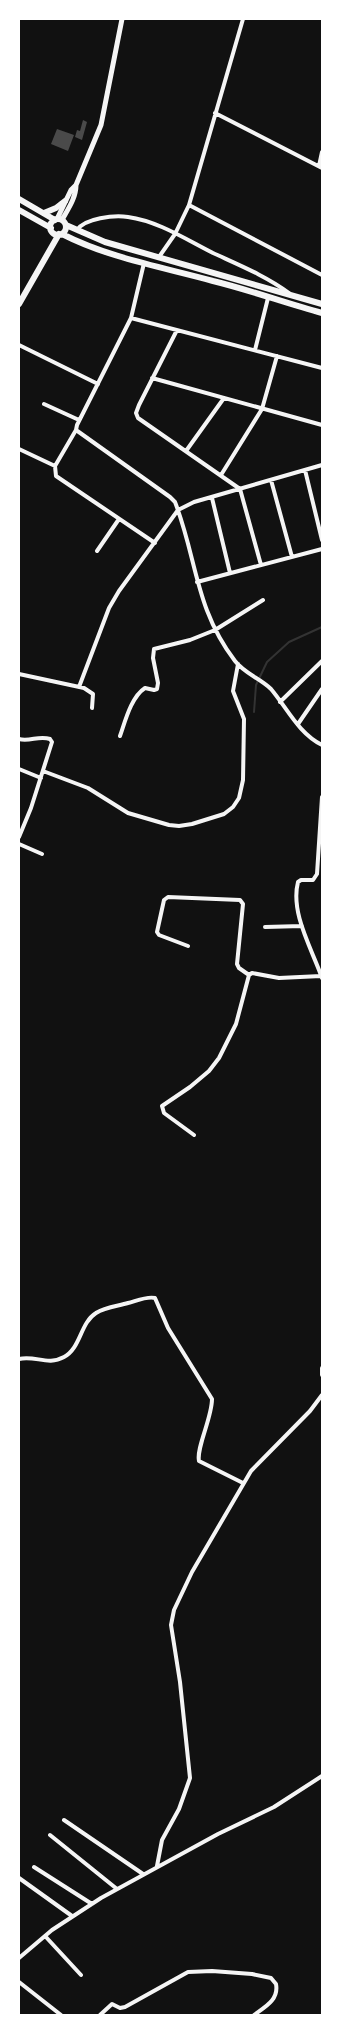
<svg xmlns="http://www.w3.org/2000/svg" width="341" height="2034" font-family="Bitter,serif">
	<rect width="100%" height="100%" fill="#111"/>
	<g fill="none" stroke-linecap="round" stroke-linejoin="round">
		<!-- stream -->
		<path stroke="#333" stroke-width="2" d="M254,712L256,685L267,662L289,642L322,627"/>
	</g>
	<!-- building -->
	<path fill="#4a4a4a" d="M83,120L87,122L82,140L75,137L77,130L80,131Z
		M57,129L74,135L68,151L51,144Z"/>
	<g fill="none" stroke-linecap="round" stroke-linejoin="round">
		<!-- minor -->
		<path stroke="#f5f5f5" stroke-width="4" d="M215,113L322,168
			M319,166L322,152
			M189,205L322,275
			M77,230C85,218 114,215 128,217C158,221 187,240 213,253C239,265 266,276 289,293
			M159,257L175,234L189,205L243,19
			M144,263L131,318L77,425L76,430L170,497L175,502C197,559 195,609 235,661C245,674 260,678 271,689C287,708 299,734 322,745
			M131,318L322,368
			M177,330L139,405L136,413L138,418L240,489L261,565
			M19,345L98,384
			M255,350L268,298
			M152,378L322,425
			M44,404L79,420
			M76,430L55,466L56,476L155,543
			M19,449L55,466
			M186,451L224,398
			M305,470L322,540
			M221,475L262,409L277,356
			M271,480L292,557
			M212,498L230,573
			M97,551L119,519
			M197,582L322,549
			M19,674L84,688L93,694L92,708
			M79,687L109,608L119,591L178,510L194,502L322,465
			M280,702L322,661
			M298,724L322,689
			M120,736C125,722 131,697 145,688L154,690L157,689L158,683L153,658L154,649L190,640L215,630L263,600
			M19,739C30,742 39,735 50,739L52,742L31,808L19,837
			M19,769L41,778
			M43,771L88,788L128,813L169,825L179,826L192,824L224,814L233,807L239,798L243,780L244,719L233,691L238,664
			M19,844L42,854
			M265,927L302,926
			M188,946L159,935L157,932L164,900L168,897L240,900L243,904L237,964L239,968L249,975
			M322,978C312,949 290,913 298,882L301,880H313L317,874L322,797
			M194,1135L164,1113L162,1106L190,1087L209,1071L219,1058L236,1024L249,975L252,973L279,978L321,976
			M19,1359C35,1355 48,1366 64,1357C81,1348 80,1323 96,1313C105,1307 118,1306 128,1303C136,1301 147,1296 155,1298L168,1328L212,1399C212,1418 196,1448 199,1461L243,1483
			M322,1368V1375
			M64,1820L143,1874
			M50,1835L117,1889
			M157,1866L162,1840L179,1809L190,1778L180,1682L171,1625L174,1610L192,1572L251,1471L310,1411L322,1395
			M34,1867L92,1904
			M19,1878L72,1916
			M45,1936L81,1975
			M19,1958L52,1930L101,1898L218,1834L274,1807L322,1776
			M19,1982L61,2015
			M100,2015L112,2004L120,2008L125,2007L188,1972L212,1971L252,1974L271,1978L276,1984C279,2000 265,2007 254,2015"/>
		<!-- tertiary -->
		<path stroke="#f5f5f5" stroke-width="5" d="M57,219L71,190L76,185
			M62,220C68,209 76,198 76,185L101,125L122,19"/>
		<!-- secondary -->
		<path stroke="#f5f5f5" stroke-width="6" d="M19,199L55,220
			M19,210L51,228
			M44,213L56,208L65,201
			M50 227a8 8 0 1 1 16 0a8 8 0 1 1-16 0Z
			M66,225L105,242L322,304
			M62,234C109,258 162,267 213,281C250,290 285,303 322,313
			M19,304L59,234"/>
	</g>
	<!-- border -->
	<rect width="341" height="2034" fill="none" stroke="#ffffff" stroke-width="40"/>
</svg>
